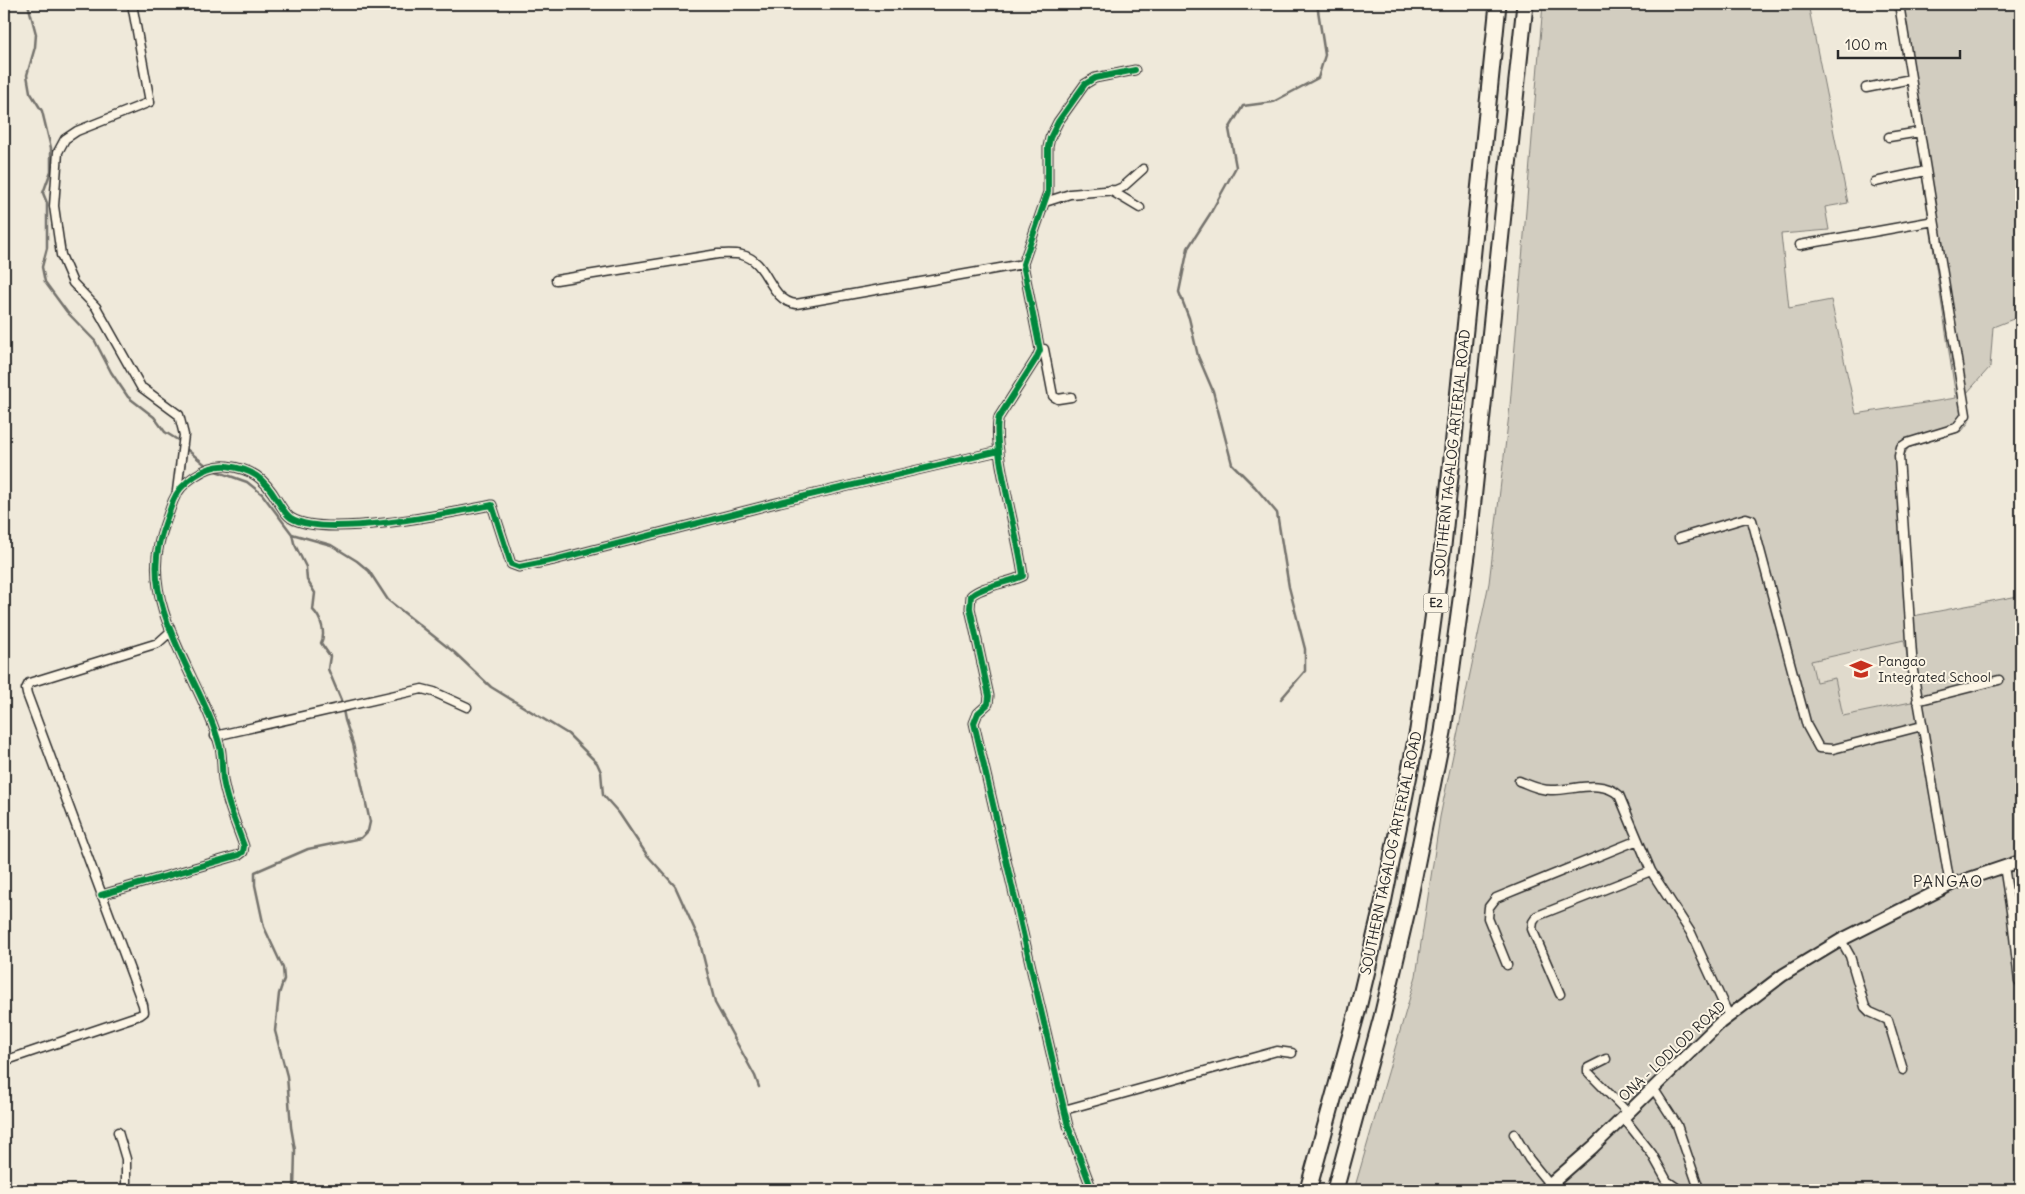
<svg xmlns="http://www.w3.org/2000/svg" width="2025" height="1194" font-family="Delius,sans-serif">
	<rect width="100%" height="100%" fill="#efe9da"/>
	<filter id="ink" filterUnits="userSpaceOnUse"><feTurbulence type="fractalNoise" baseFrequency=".02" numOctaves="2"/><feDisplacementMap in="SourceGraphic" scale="10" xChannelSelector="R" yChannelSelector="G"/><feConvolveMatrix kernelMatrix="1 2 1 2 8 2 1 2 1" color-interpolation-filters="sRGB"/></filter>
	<g filter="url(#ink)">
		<!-- built -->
		<path fill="#e0dacc" d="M1905,639L1916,701L1843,716L1835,678L1816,682L1811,660Z"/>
		<!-- green -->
		<path fill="#d2cdc0" stroke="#7e7c76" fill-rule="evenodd" d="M1543,4H1808L1848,203L1825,207L1829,230L1781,234L1789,308L1831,300L1856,414L1956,398L1896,4H2021V316L1993,327L1990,367L1966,394L1969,422L1962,431L1908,448L1902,459L1913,616L2018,596L2021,593V1190H1354L1416,976L1440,817L1489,583L1510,406ZM1904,640L1916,701L1843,716L1835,678L1816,682L1811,661Z"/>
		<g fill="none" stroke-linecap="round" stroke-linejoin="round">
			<!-- stream -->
			<path stroke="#75736d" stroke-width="2.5" d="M28,4L36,34L35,47L27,75L30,92L42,111L51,148V171L43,193L47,203V248L42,267L45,282L67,312L95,341L111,372L128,397L154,417L165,432L181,442
				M184,447L208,467
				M213,470L247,482L262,494L292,534L331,545L357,561L369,571L388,600L455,653L491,687L568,734L597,763L601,772L603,795L619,813L647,855L675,886L699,939L715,1003L755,1076L759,1087
				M292,534L294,543L306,567L307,580L315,593L313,610C321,618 326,633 321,643L330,656L328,669L341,700L345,720L353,744L370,822L368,831L361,838L308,849L255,872V885L264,927L283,968L284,979L279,994L275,1031L287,1076L291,1127L295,1150L294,1190
				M1281,699L1305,671V649L1289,587L1277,513L1255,487L1232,464L1213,391L1198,356L1189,318L1179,292L1188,248L1210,214L1236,167L1229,129L1243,106L1273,102L1318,78L1325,55L1317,4"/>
			<!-- street casing -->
			<g stroke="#2b2b2b" stroke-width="11">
				<path id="street" d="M132,4L150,102L77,131L65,139L58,152L54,206L61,255L73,283L96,307L141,387L179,415L184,435L177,491
					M1899,4L1966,415L1956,428L1907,443L1901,447L1899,456L1913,671L1950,885
					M1866,88L1911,79
					M1889,137L1920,132
					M1875,182L1926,171
					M1110,190L1140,208
					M1045,202L1070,194L1116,190L1123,187L1143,169
					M1800,245L1934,221
					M556,280L718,254C726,254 734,253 742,255C769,261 768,300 796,304L1023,264
					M1040,350L1044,349L1053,396L1058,399L1071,397
					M1679,538L1746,518L1752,520L1807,726L1819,748L1833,749L1922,726
					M1917,701L1999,680
					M215,736L422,689L434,692L467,707
					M1519,781C1530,785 1541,791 1553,790C1575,790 1601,779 1619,795L1651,871L1691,933L1729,1016
					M2004,866L2012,918L2019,982
					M101,895L239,855L243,852L244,846C237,826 228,806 224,785C221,773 223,760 220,747C204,684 143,612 159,544C162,530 168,516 173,501C180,483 206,464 227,466C252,469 264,478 277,500C281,506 285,514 291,518C325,539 451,513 492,505L511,564L519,567L554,560L780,502L999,451
					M1841,940L1850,956L1865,1007L1870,1012L1888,1020L1903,1070
					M1507,965L1488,918L1489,907L1496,898L1638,840
					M1560,994L1532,929L1533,922L1537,916L1651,871
					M1606,1059L1588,1068V1072L1628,1113
					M4,1061L140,1015L144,1012L143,1005L27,694L26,689L29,683L158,643L169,633
					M1653,1088L1677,1125L1698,1186
					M1064,1110L1277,1051L1292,1053
					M1623,1117L1652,1154L1667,1181L1680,1190
					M118,1132L126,1159V1190
					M1514,1134L1529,1159L1550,1185
					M1092,1190L1068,1126L974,723L978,713L988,704L989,696L970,608L971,596C981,586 1008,583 1023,576C1020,541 990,444 999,417L1036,359L1040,350L1023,264L1048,192V147L1050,138L1058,122L1085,84L1095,78L1135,70"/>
			</g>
			<!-- secondary casing -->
			<g stroke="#2b2b2b" stroke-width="15">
				<path id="secondary" d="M1544,1190L1593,1147L1720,1023L1783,975L1841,940L1950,885L2021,861"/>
			</g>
			<!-- highway casing -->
			<g stroke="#2b2b2b" stroke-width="19">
				<path id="highway" d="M1308,1190L1357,1012L1383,903L1418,730L1443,546L1498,4
					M1335,1190L1382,1017L1408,906L1443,732L1468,548L1525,4"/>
			</g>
			<!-- street -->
			<use href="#street" stroke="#fcf5e5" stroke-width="8"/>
			<!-- secondary -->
			<use href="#secondary" stroke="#fcf5e5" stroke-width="11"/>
			<!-- highway -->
			<use href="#highway" stroke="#fcf5e5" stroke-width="15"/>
			<!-- cycleway casing -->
			<g stroke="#fcf5e5" stroke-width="9">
				<path id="cycleway" d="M101,895L239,855L243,852L244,846C237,826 228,806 224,785C221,773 223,760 220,747C204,684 143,612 159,544C162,530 168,516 173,501C180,483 206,464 227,466C252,469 264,478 277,500C281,506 285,514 291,518C325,539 451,513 492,505L511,564L519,567L554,560L780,502L999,451
					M1092,1190L1068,1126L974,723L978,713L988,704L989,696L970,608L971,596C981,586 1008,583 1023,576C1020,541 990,444 999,417L1036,359L1040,350L1023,264L1048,192V147L1050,138L1058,122L1085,84L1095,78L1135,70"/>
			</g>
			<!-- cycleway -->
			<use href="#cycleway" stroke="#00873e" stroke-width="6"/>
		</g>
	</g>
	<!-- icons -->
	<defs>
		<g id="school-bare" transform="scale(1.725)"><path d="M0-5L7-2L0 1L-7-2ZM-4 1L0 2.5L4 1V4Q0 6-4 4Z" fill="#c8321e" stroke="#fcf5e5" stroke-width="2.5" paint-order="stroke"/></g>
	</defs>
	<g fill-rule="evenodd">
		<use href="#school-bare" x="1861" y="669"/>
	</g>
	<g text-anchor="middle" stroke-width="4" stroke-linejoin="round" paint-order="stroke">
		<!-- shield labels -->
		<rect fill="#fcf5e5" stroke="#6a6863" stroke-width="1" x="1423.5" y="593.5" width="25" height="19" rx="4"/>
		<g font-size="12" font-weight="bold" fill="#2b2b2b">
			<text x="1436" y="607">E2</text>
		</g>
		<!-- street labels -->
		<g font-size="14" fill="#2b2b2b" stroke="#fcf5e5">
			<text transform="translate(1452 453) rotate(-84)" y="5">SOUTHERN TAGALOG ARTERIAL ROAD</text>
			<text transform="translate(1391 853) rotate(-78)" y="5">SOUTHERN TAGALOG ARTERIAL ROAD</text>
			<text transform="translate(1672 1051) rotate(-43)" y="5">ONA - LODLOD ROAD</text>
		</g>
		<!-- poi labels -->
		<g font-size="14" fill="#2b2b2b" stroke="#fcf5e5" text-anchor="start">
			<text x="1878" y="666">Pangao<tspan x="1878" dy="16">Integrated School</tspan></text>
		</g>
		<!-- quarter labels -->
		<g font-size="16" letter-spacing="1" fill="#2b2b2b" stroke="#fcf5e5">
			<text x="1948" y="887">PANGAO</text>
		</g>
	</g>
	<!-- margin -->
	<rect width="2025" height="1194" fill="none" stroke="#fcf5e5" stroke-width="20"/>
	<rect x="10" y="10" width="2005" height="1174" fill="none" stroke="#2b2b2b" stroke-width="2" filter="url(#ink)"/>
	<!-- scale -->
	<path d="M1838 50v8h122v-8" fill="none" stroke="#2b2b2b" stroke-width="2.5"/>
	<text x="1845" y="50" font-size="15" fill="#2b2b2b" stroke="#fcf5e5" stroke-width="4" paint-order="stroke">100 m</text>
</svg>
